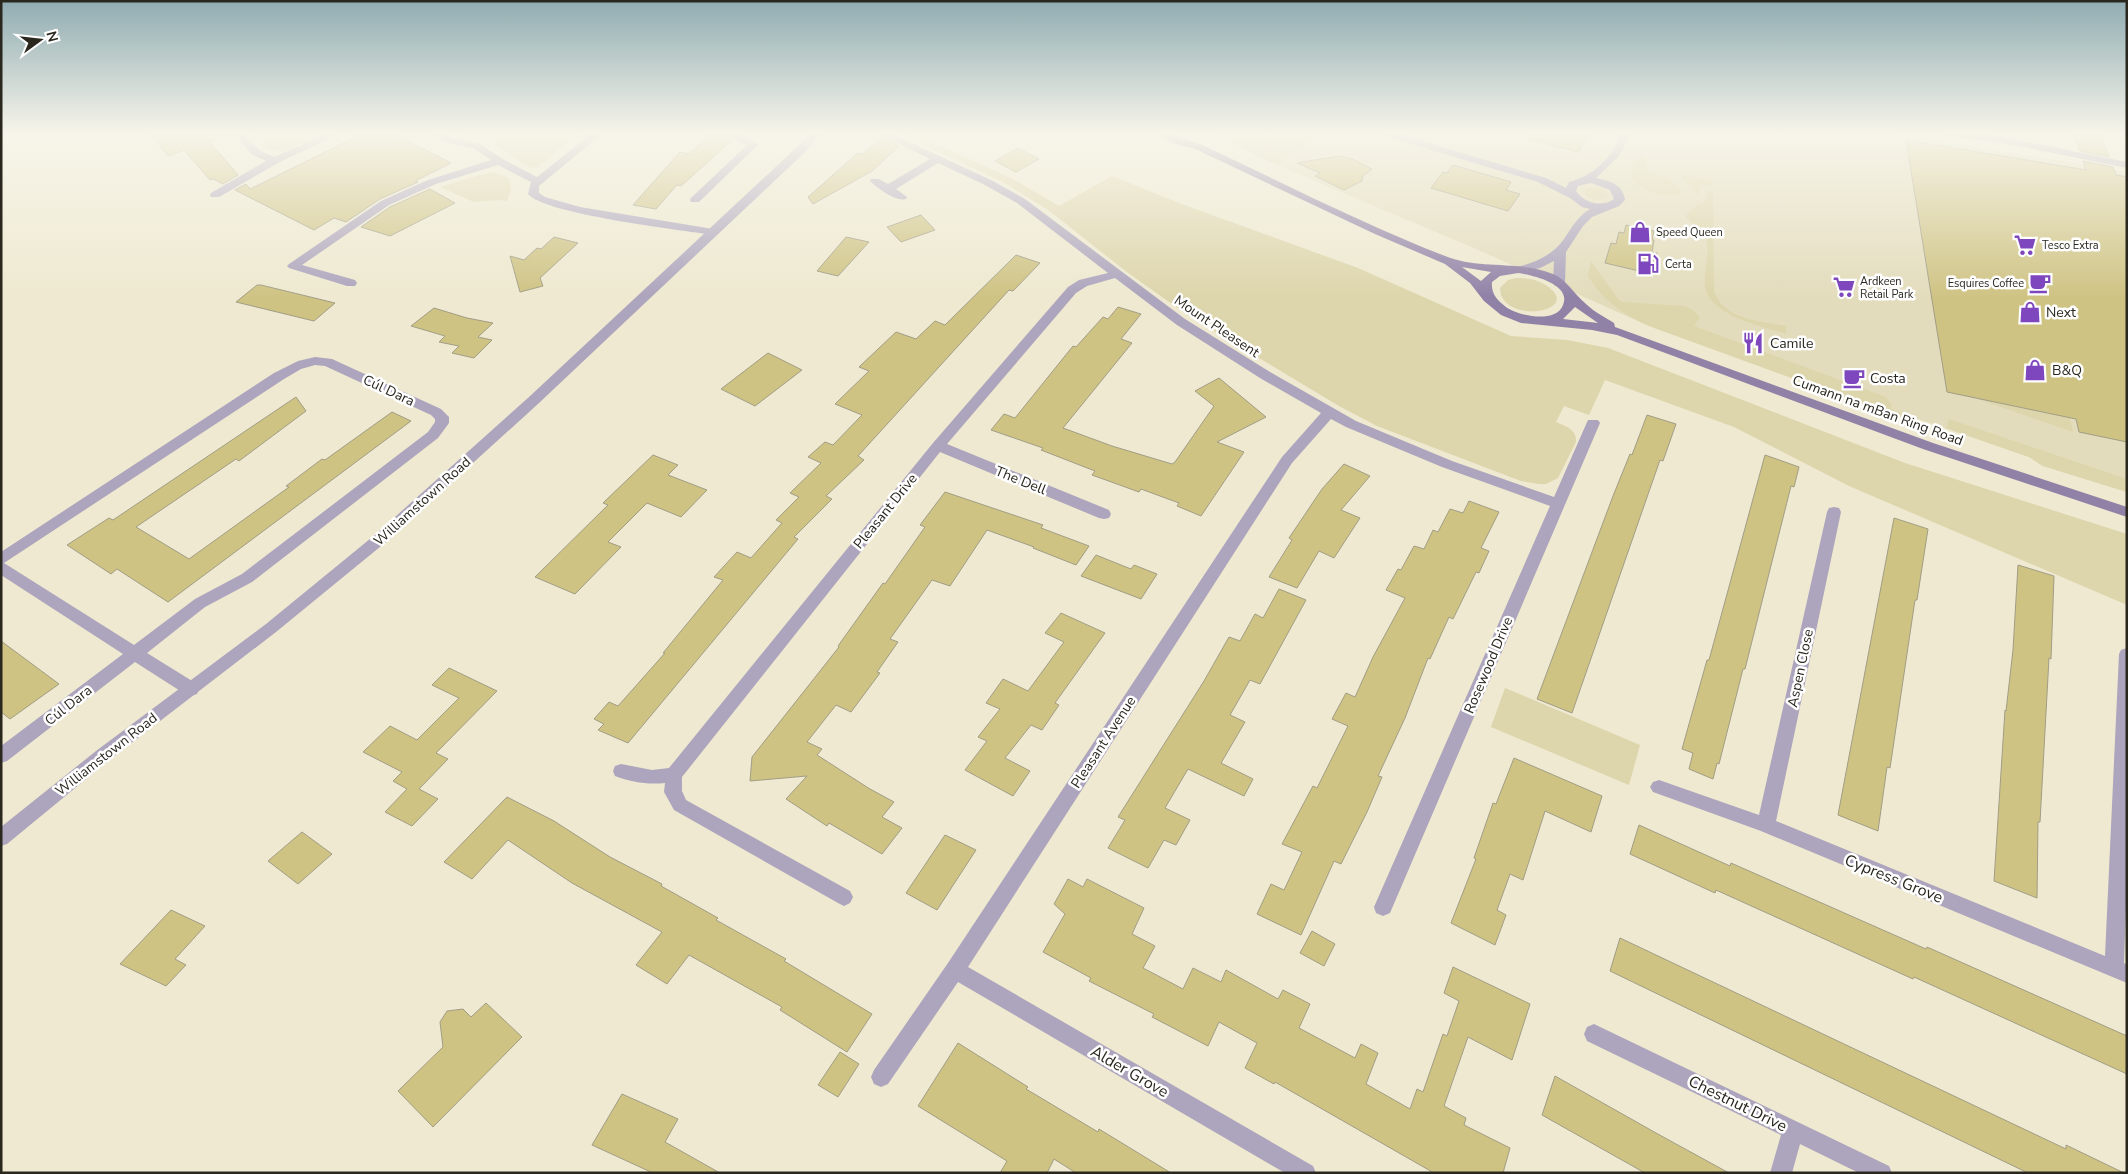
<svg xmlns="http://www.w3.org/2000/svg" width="2128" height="1174" font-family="'Nunito Sans',sans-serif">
	<rect width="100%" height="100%" fill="#eee9d0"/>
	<!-- built -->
	<path fill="#e3dcbc" d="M1323,133H1891L2127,172V492L2043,466L2029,457L1912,417L1903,418L1880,410L1649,326L1476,249L1277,165Z"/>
	<!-- green -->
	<path fill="#ddd5ab" d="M252,133H324C310,139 279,159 265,148C260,143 256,137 252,133Z
		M454,133H578L538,167L530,168L491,142Z
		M898,133H911L1013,179L1059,206L1112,176L1179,203L1358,268L1511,336L1567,340L1608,348L1905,463L2127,534V605L1849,486L1734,427L1605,380L1589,415L1564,406L1556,422C1565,426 1577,429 1576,442L1558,478L1546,484H1539L1521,481L1377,426L1339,406L1186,314L1127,272L1048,210L1003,182Z
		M1209,133H1323L1277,165Z
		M1644,153L1647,170C1659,175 1676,179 1681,192L1678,195C1665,197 1630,190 1631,172C1631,165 1640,158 1644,153Z
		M494,172L509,178L511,190L507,201L499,200L474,202L440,187L480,175Z
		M1684,176L1713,180V186H1701L1698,196L1693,188L1682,179L1681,177Z
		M1589,187L1601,188L1607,193L1608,197L1598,200L1587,197L1583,191Z
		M1707,191H1713L1714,292C1725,320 1760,321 1786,326V334C1762,326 1708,316 1705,285C1704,269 1710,253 1706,238L1685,216L1697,205L1705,203Z
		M1591,261L1618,299L1622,302L1684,306L1693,310L1700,317L1694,326L1886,397L1892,404L1891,409L1912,417L1903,418L1880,410L1649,326C1623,314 1603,301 1588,276Z
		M1516,278C1529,278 1542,280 1552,290C1576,313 1501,324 1500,288L1508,280Z
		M1972,397L2070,418L2073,432Z
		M1949,419L2127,479V492L2043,466L2029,457L1946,428Z
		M1505,688L1640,745L1629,785L1491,727Z"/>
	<!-- building -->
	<path fill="#cfc384" stroke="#a19d85" d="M150,133H226L227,136L210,142L238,175L223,184L213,179L210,180L184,150L168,156Z
		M364,133H393L451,163L415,181L418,182L380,199L346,222L334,218L314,230L235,190L246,184L250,189Z
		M713,133H720L732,140L681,186L677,185L656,209L633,205L680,152L689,154Z
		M1529,133H1590L1578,152L1528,139Z
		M2073,133H2100L2109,157L2080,151Z
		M882,137L899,146L872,171L813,204L808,197L858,153L863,154Z
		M1906,140L2086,170L2083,161L2113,167L2116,175L2127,177V442L2079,432L2076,419L1947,392Z
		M1018,148L1039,159L1016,172L995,161Z
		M1339,156L1352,159L1372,169L1363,176L1362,181L1344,190L1315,176L1320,173L1297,163Z
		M1453,165L1511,182L1506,190L1520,194L1508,211L1431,188L1443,172L1447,173Z
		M430,189L455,203L390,236L361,227L390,207Z
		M921,215L935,230L901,242L887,227Z
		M1626,225L1654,231L1652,239L1654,240L1652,252L1657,253L1652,274L1605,263L1611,243L1616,244L1619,232L1624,233Z
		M554,237L578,243L540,278L543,286L520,292L510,256L524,260L537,248L541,249Z
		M846,237L869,242L838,276L817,271Z
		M1016,255L1040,263L1013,291L1009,290L858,456L864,460L826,496L832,499L794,537L798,539L628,743L598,730L604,724L594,719L609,702L618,706L665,653H663L723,580L714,577L737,552L751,558L782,523L776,520L799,497L790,493L821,463L808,457L825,442L833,445L862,415L835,404L869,371L859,367L896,332L916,339L935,321L945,325Z
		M257,285H261L335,303L314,321L236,302Z
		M1118,307L1141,314L1121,339L1132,343L1063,428L1112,446L1172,464L1175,462L1214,406L1195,391L1219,378L1266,417L1217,442L1244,452L1201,516L1177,506L1179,503L1141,489L1139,492L1092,475L1095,471L1041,450L1043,448L991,430L1004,414L1015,418L1073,346L1076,347L1103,317L1108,319Z
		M434,308L467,318L493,323L478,337L492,340L474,358L452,353L459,346L439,342L445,336L411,326Z
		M768,353L802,370L755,406L721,389Z
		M296,397L306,411L239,461L236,459L136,527L189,559L289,487L286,486L322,459L325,460L392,412L411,421L168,602L117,569L111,574L67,545L109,518L113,520Z
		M1647,415L1676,424L1663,461L1660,460L1645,503L1572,713L1537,699L1613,496L1630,454L1632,455Z
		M653,455L678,465L668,475L707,490L681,517L647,503L608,542L621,547L575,594L535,577L608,505L603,503Z
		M1765,455L1799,467L1794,487L1791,486L1745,669H1743L1719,764L1717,763L1713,779L1689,769L1693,753L1682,749L1707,660H1709Z
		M1344,464L1370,476L1341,510L1360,518L1334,558L1319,551L1297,588L1269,577L1292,540L1289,538L1322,489Z
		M945,492L1043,525L1041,528L1089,546L1076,565L1033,548L1034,547L987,530L950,586L932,580L890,639L898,642L877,672L880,673L851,712L836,705L807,742L822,749L817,755L870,789L894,802L882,817L902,828L882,854L829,823L827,826L786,799L807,776L750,781L752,757L839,647L838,646L883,583L885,584L925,527L920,525Z
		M1469,501L1499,512L1481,548L1489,551L1479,573L1476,572L1453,619L1449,617L1430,659L1428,658L1405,718L1378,776L1382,777L1367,812L1341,864L1334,861L1301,935L1257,914L1271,884L1284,890L1302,852L1282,844L1313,786L1317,788L1348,726L1332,719L1346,693L1355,697L1373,657L1405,598L1386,590L1398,569L1401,570L1414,546L1424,549L1433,530L1438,532L1450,509L1463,513Z
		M1894,518L1928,529L1917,600H1915L1890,768L1887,767L1878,831L1838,815Z
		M1096,555L1131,569L1134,565L1157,574L1141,599L1081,576Z
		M2018,565L2054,576L2051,659L2049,658L2040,822H2038L2037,898L1994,881L2005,710L2006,711L2013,650Z
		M1279,589L1306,600L1260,684L1250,680L1230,715L1245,722L1221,763L1253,779L1244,796L1188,769L1165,808L1190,820L1176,845L1164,840L1148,868L1108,848L1125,820L1118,817L1204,681L1229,637L1240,641L1255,614L1263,618Z
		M1061,613L1105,633L1055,703L1059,705L1042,730L1031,725L1005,758L1030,771L1013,796L965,770L987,741L978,737L1000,709L986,703L1003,679L1028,691L1064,642L1045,633Z
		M1,641L59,684L10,719L1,712Z
		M449,668L497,691L436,753L448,759L419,789L438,799L412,826L385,812L407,789L393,781L402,772L363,752L390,726L417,740L459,698L432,685Z
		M1514,758L1602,796L1591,832L1545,811L1523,880L1510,874L1497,910L1506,915L1495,945L1451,923L1476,859L1474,858L1493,803L1496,804Z
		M507,797L554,821L610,857L662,884L661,886L718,918L716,920L786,959L784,961L872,1014L847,1052L780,1010L782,1007L689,955L667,984L636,965L662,932L572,883L508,840L472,879L444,862Z
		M1639,825L1730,866L1731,863L1926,949L1927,947L2127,1036V1074L1914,977L1913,979L1716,890L1715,893L1630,854Z
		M302,832L332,854L298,884L268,861Z
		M945,835L976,850L937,910L906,893Z
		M1068,879L1083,887L1087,879L1144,908L1132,934L1155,946L1143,968L1183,989L1193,968L1221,982L1226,970L1278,999L1283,990L1310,1004L1299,1028L1355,1058L1361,1044L1378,1053L1366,1084L1410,1109L1417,1089L1423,1092L1443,1034L1447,1036L1459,1001L1444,993L1453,967L1530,1004L1512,1060L1468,1037L1444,1106L1466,1118L1464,1125L1510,1148L1503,1173H1434L1275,1082L1274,1084L1245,1068L1257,1043L1219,1022L1208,1046L1152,1017L1154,1014L1089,981L1091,978L1043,952L1065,914L1054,904Z
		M171,910L205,926L175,959L186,965L166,986L120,964Z
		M1312,931L1335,944L1324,966L1300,953Z
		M1620,938L2066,1149V1145L2124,1173H2028L1610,971Z
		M486,1003L522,1037L433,1127L398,1091L443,1047L440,1022L447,1011L463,1009L471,1017Z
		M958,1043L1028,1087L1026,1089L1098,1132L1099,1129L1171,1173H1076L1054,1159L1047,1173H1000L1007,1161L918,1106Z
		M840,1052L859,1064L838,1097L818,1085Z
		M1555,1076L1656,1133L1729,1173H1645L1542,1115Z
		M622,1094L678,1119L665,1142L720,1173H653L592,1145Z"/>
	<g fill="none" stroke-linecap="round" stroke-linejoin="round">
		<!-- minor -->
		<path fill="#ada4bd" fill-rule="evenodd" d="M234,133H244L259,150L274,157L328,133H341L278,163L219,197H211L210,195L211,193L266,161L251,154Z
			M427,133H440L455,139L480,144L503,159L537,177L592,133H603L539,186V193L545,197L580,207L713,229L719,232L713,235C681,230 544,214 528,194L531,182L498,165L436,184L389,205L302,265L355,280L357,283L355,286H347L289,268L287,266L289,264L381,201L428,180L491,160L473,148L448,143Z
			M722,133H735L759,144L699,202H691L690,200L691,198L747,145Z
			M877,133H890L991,180L1025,199L1185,319L1270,372L1356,421L1452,461L1554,497L1588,420H1598L1600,423L1390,913L1383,916L1376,913L1374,907L1550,506L1442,467L1346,427L1331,419L1292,463L968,967L1313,1166L1316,1173H1285L958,982L888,1084L881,1087L874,1084L871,1077L874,1070L948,963L1282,457L1321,413L1260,378L1177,325L1115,278L1087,286L1076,293L947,444L1109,510L1111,514L1109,518L1104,519L1099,518L940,452L682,777V791L686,800L850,891L853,897L850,903L844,906L838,903L674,810L664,792L665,783C648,785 631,782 615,776L613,771L615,766L621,764L652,770L669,768L933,443L1068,287L1079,280L1108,273L1017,203L983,184L938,163L896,189L907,197L906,199C896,202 877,188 870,181L871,179H879L888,184L930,159Z
			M1380,133H1395L1546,178L1566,188L1569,182C1594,176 1613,156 1622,133H1632L1619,156L1596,178C1610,181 1623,184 1625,200L1619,206L1592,217L1583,226L1566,252L1565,283L1563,286H1555L1553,283L1554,261L1540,268L1518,273L1512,270L1514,268C1534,263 1552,256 1564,239C1572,227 1578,216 1590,209L1582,207L1570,198L1538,182L1381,135ZM1591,183L1610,190L1614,199C1602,208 1584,203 1576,191L1578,186Z
			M1945,133H1971L2003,137L2127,162V168L2003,143L1950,136Z
			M315,357L332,359L441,409L449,417V423L438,438L252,582L205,607L147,653L197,684L199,689L197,694L191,696L185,694L135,662L7,761L1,763V746L123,654L1,575V552L274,373L298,361ZM315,365L325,366L431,415L435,419V422L428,432L242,574L195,599L134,645L4,563L284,379L301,369Z
			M1834,507L1839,508L1841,512L1776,821L2105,956L2119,654L2121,650L2127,648V879L2124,963L2127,965V983L1761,831L1653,792L1650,787L1653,782L1659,780L1759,815L1827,512L1829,508Z
			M1594,1024L1889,1166L1892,1173H1859L1800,1144L1792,1173H1770L1781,1135L1587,1041L1584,1034L1587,1027Z"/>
		<!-- tertiary -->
		<path fill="#ada4bd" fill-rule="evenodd" d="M812,133H822L803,154L539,403L386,542L276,632L108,761L7,844L1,846V827L96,751L266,624L376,534L529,397Z"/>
		<!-- secondary -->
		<path fill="#9082a7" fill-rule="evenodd" d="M1156,133C1171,132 1185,140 1200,144C1281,182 1361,223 1445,256C1479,270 1518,260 1553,274C1567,280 1574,294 1586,304C1594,312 1605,317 1614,323L1615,327L1933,443L2127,507V517L1923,449L1617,335L1592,330L1521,323L1501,315L1484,301L1470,283L1445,264L1375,234L1193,148L1175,144ZM1462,267L1491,272L1481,281ZM1518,273C1532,275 1572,284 1563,305C1556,324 1518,316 1506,307C1497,300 1491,294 1492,282L1500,276ZM1575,307L1598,323L1563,319Z"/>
	</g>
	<!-- sky -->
	<linearGradient id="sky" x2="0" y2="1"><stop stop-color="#90acb2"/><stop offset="0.45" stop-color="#f7f5ea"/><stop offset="1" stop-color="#f7f5ea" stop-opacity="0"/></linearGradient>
	<rect width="2128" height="297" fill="url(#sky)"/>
	<!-- icons -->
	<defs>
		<g id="shop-bare" transform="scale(1.725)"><path d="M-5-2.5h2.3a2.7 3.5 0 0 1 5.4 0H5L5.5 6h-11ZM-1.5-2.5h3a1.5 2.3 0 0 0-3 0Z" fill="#7e47bd" stroke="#fff" stroke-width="2.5" paint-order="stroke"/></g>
		<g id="supermarket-bare" transform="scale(1.725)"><path d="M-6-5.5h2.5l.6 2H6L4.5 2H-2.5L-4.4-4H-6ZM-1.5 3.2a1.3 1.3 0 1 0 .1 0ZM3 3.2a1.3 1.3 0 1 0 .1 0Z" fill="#7e47bd" stroke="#fff" stroke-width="2.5" paint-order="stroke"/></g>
		<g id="fuel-bare" transform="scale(1.725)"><path d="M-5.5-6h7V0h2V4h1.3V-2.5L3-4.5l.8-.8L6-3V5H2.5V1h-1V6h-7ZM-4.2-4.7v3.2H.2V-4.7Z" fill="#7e47bd" stroke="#fff" stroke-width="2.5" paint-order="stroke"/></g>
		<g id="cafe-bare" transform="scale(1.725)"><path d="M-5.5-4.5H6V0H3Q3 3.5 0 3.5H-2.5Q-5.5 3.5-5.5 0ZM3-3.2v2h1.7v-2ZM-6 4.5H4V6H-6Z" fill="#7e47bd" stroke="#fff" stroke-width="2.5" paint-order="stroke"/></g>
		<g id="restaurant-bare" transform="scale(1.725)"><path d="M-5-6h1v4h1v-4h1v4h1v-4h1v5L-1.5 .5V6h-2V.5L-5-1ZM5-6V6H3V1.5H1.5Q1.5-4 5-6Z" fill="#7e47bd" stroke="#fff" stroke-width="2.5" paint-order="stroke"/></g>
	</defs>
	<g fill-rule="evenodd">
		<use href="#shop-bare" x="1640" y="232"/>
		<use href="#supermarket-bare" x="2025" y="245"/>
		<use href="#fuel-bare" x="1648" y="264"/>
		<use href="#cafe-bare" x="2040" y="283"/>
		<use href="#supermarket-bare" x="1844" y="287"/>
		<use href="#shop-bare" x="2030" y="312"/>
		<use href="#restaurant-bare" x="1753" y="343"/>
		<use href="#shop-bare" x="2035" y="370"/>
		<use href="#cafe-bare" x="1854" y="378"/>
	</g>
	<g text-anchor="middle" stroke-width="5" stroke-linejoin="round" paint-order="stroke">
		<!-- far-poi labels -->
		<g font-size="11" fill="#29271e" stroke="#fff" text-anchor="start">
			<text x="1656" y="236">Speed Queen</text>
			<text x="2042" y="249">Tesco Extra</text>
			<text x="1665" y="268">Certa</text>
			<text x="1860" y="285">Ardkeen<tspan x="1860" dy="13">Retail Park</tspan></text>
			<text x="2024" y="287" text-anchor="end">Esquires Coffee</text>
		</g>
		<!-- poi labels -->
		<g font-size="14" fill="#29271e" stroke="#fff" text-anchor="start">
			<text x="2046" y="317">Next</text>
			<text x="1770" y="348">Camile</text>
			<text x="2052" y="375">B&amp;Q</text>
			<text x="1870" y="383">Costa</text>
		</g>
		<!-- street labels -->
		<g font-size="14" fill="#29271e" stroke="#fff">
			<text transform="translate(1217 326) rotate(34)" y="5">Mount Pleasent</text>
			<text transform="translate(389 390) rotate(25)" y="5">Cúl Dara</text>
			<text transform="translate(1878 410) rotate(20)" y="5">Cumann na mBan Ring Road</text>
			<text transform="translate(1021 480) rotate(22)" y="5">The Dell</text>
			<text transform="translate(422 501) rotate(-42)" y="5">Williamstown Road</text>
			<text transform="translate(885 511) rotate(-51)" y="5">Pleasant Drive</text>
			<text transform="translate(1488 665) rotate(-67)" y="5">Rosewood Drive</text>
			<text transform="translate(1800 668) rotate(-78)" y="5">Aspen Close</text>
			<text transform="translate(68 705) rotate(-38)" y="5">Cúl Dara</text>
			<text transform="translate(1103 742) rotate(-57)" y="5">Pleasant Avenue</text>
			<text transform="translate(106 754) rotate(-38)" y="5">Williamstown Road</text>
		</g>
		<!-- near-street labels -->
		<g font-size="16" fill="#29271e" stroke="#fff">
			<text transform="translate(1894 878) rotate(22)" y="6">Cypress Grove</text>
			<text transform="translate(1130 1071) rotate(30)" y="6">Alder Grove</text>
			<text transform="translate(1738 1103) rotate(26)" y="6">Chestnut Drive</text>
		</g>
	</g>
	<!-- border -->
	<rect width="2128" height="1174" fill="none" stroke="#29271e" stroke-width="5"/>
	<!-- north arrow -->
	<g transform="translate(40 40) rotate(75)" stroke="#ffffff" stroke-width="4" paint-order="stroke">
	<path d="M0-4L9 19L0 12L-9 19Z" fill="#29271e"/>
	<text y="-8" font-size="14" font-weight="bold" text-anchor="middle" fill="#29271e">N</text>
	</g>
</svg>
